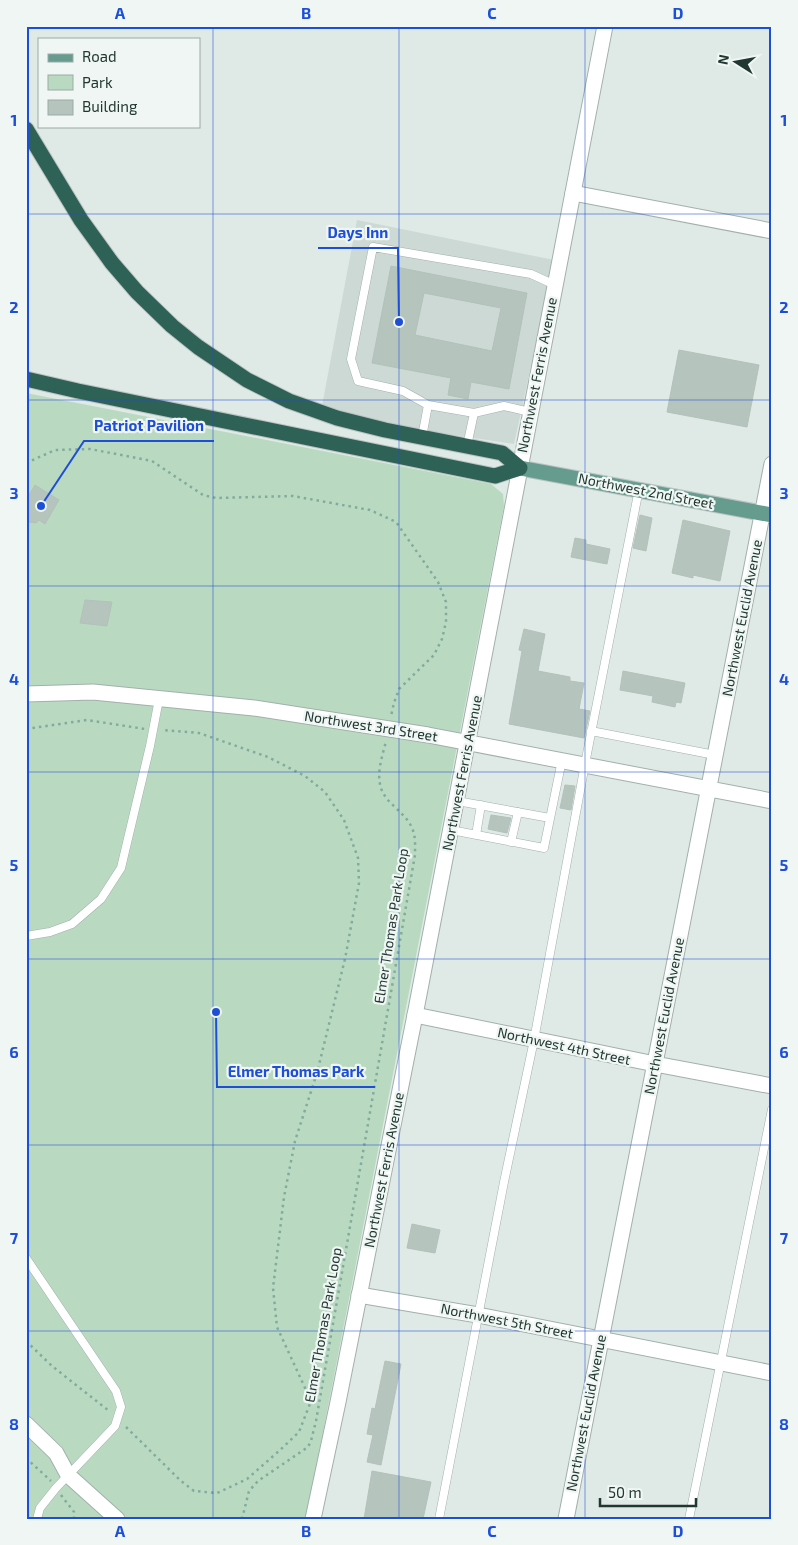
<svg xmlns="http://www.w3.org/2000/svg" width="798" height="1545" font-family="'Exo 2',sans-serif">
	<rect width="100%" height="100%" fill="#dfe9e5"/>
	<!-- built -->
	<path fill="#cdd9d4" d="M357,220L554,260L514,444L370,422L322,406Z"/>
	<!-- green -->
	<path fill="#b9dac1" d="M26,393L491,484L503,494L504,506L306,1519H26Z"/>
	<!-- building -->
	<path fill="#b5c4bd" stroke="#b2c2bb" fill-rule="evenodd" d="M391,266L527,293L509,389L471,382L468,399L448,395L451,378L372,363ZM424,293L501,308L492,351L415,335Z
		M679,350L759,365L747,427L667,412Z
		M35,485L59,500L45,524L39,520L36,523L29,522L26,519V500Z
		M640,515L652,518L646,551L633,548Z
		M683,520L730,531L720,581L693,575V578L672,573Z
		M575,538L586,540V544L610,549L607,564L571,557Z
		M85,600L112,602L107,626L80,623Z
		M524,629L545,634L538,671L570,677V681L584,683L579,709L590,711L584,738L509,724L522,651L519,650Z
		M623,671L685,683L681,703L676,702L675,707L652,702L653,696L620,690Z
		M565,785L575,786L571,810L560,808Z
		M491,815L511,818L507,833L488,829Z
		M412,1224L440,1230L435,1253L407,1248Z
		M385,1361L401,1364L381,1465L367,1462L373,1435L367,1434L372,1408L375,1409Z
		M372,1471L431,1482L423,1519H364Z"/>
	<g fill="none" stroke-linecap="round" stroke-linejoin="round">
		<!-- service casing -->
		<g stroke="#a2b0ac" stroke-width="9">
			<path id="service" d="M530,412L504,406L474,413L428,405L403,391L358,381L351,359L373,247L531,274L555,285
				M422,437L428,405
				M467,446L474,413
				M591,731L715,755
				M457,801L550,818
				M451,830L544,848L562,760
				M476,835L481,805
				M511,842L518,812
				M26,936L50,932L72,924L101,899L121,868L150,746L159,699
				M26,1258L116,1391L121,1407L115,1426L56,1488L40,1508L37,1519
				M439,1519L504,1182L534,1040L585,764L639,489
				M689,1519L772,1109"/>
		</g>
		<!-- minor casing -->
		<g stroke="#a2b0ac" stroke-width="17">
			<path id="minor" d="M573,193L772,231
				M26,694L93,692L254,708L428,735L772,801
				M415,1015L655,1064L772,1086
				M359,1295L478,1315L772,1373
				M26,1424L56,1453L68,1475L117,1519
				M566,1519L772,464"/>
		</g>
		<!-- tertiary casing -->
		<g stroke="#a2b0ac" stroke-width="17">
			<path id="tertiary" d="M313,1519L338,1402L415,1015L605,26"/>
		</g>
		<!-- primary casing -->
		<g stroke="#bcc3c2" stroke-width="17">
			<path id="primary" d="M520,468L772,515"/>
		</g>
		<!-- motorway casing -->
		<g stroke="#bcc3c2" stroke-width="17">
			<path id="motorway" d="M26,129L81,220L112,263L137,292L172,326L198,347L247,380L289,401L337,418L385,430L502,453L520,468L495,476L78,391L26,379"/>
		</g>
		<!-- path -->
		<path stroke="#81ab9d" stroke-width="2.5" stroke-dasharray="2.5 4" stroke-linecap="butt" d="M26,463L55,450L90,449L152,461L203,495L216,498L293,496L370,510L396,522L438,582L446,602V622L442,639L434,655L399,689L394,703L391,716
			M26,729L87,720L145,729
			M26,1341L52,1366L109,1411
			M126,1427L181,1481L194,1491L217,1493L247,1479L279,1451L299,1432L311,1401L277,1327L273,1288L284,1197L295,1141L317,1073L345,959L359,883L358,858L344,820L325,792L305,776L268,757L199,733L163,730
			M26,1458L51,1481
			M61,1495L74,1512V1519
			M242,1519L249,1491L258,1481L308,1447L311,1441L316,1421L415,855C415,846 416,837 412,828C405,811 383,803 380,784C377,770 383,754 386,741"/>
		<!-- service -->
		<use href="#service" stroke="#fff" stroke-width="8"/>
		<!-- minor -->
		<use href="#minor" stroke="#fff" stroke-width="15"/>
		<!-- tertiary -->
		<use href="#tertiary" stroke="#fff" stroke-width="15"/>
		<!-- primary -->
		<use href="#primary" stroke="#669c8e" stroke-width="15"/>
		<!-- motorway -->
		<use href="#motorway" stroke="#2f6257" stroke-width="15"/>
	</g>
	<!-- grid -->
	<path fill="none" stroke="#1d4ed8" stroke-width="1" stroke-opacity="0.55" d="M213,26V1519M399,26V1519M585,26V1519M26,214H772M26,400H772M26,586H772M26,772H772M26,959H772M26,1145H772M26,1331H772"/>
	<g text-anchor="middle" stroke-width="4.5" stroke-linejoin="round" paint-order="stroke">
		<!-- street labels -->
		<g font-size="14" fill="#213832" stroke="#eff6f3">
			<text transform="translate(537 375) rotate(-79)" y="5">Northwest Ferris Avenue</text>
			<text transform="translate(646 491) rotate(11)" y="5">Northwest 2nd Street</text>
			<text transform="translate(742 618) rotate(-79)" y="5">Northwest Euclid Avenue</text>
			<text transform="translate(371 726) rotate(9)" y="5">Northwest 3rd Street</text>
			<text transform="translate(462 773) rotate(-79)" y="5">Northwest Ferris Avenue</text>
			<text transform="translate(391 926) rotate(-81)" y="5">Elmer Thomas Park Loop</text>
			<text transform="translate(664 1016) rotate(-79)" y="5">Northwest Euclid Avenue</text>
			<text transform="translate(564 1046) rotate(12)" y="5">Northwest 4th Street</text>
			<text transform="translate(384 1170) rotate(-79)" y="5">Northwest Ferris Avenue</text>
			<text transform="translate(507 1321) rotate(11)" y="5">Northwest 5th Street</text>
			<text transform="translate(323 1325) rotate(-80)" y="5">Elmer Thomas Park Loop</text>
			<text transform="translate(586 1413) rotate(-79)" y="5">Northwest Euclid Avenue</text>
		</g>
	</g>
	<!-- callouts -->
	<path fill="none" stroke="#1d4ed8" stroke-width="2" d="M399 322L398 248H318M41 506L84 441H214M216 1012L217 1087H375"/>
	<g fill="#1d4ed8" stroke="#eff6f3" stroke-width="2">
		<circle cx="399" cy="322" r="5"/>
		<circle cx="41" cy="506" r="5"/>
		<circle cx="216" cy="1012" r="5"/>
	</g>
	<g font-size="15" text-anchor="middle" font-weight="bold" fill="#1d4ed8" stroke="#eff6f3" stroke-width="4.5" stroke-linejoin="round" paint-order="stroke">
		<text x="358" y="238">Days Inn</text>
		<text x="149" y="431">Patriot Pavilion</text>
		<text x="296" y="1077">Elmer Thomas Park</text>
	</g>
	<!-- border -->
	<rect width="798" height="1545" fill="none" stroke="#eff6f3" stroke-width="55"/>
	<!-- legend -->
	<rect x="38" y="38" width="162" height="90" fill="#eff6f3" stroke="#9daaa6"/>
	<rect x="48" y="54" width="25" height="8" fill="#669c8e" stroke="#9daaa6"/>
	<text x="82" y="62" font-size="15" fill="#213832">Road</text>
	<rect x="48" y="75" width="25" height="15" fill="#b9dac1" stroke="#9daaa6"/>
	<text x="82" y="88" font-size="15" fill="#213832">Park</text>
	<rect x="48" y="100" width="25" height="15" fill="#b5c4bd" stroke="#9daaa6"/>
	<text x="82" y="112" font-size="15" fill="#213832">Building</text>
	<!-- north arrow -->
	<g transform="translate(736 62) rotate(281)" stroke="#eff6f3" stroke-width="4" paint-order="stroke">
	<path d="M0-4L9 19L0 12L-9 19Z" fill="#213832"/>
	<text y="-8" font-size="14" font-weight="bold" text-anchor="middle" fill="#213832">N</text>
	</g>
	<!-- scale -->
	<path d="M600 1498v8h96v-8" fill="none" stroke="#213832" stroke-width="2.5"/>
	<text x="608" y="1498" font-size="15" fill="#213832" stroke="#eff6f3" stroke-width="4" paint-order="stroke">50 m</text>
	<rect x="28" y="28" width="742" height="1490" fill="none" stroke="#1d4ed8" stroke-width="2"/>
	<g font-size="16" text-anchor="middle" font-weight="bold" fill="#1d4ed8">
		<text x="120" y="19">A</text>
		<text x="306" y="19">B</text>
		<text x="492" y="19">C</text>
		<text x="678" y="19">D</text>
		<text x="14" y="126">1</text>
		<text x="784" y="126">1</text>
		<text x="14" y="313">2</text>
		<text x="784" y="313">2</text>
		<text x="14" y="499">3</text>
		<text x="784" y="499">3</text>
		<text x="14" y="685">4</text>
		<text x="784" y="685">4</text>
		<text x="14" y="871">5</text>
		<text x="784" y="871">5</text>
		<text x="14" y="1058">6</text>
		<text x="784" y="1058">6</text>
		<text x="14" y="1244">7</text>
		<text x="784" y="1244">7</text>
		<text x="14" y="1430">8</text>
		<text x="784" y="1430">8</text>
		<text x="120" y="1537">A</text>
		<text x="306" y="1537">B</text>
		<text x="492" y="1537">C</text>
		<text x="678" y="1537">D</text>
	</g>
</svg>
